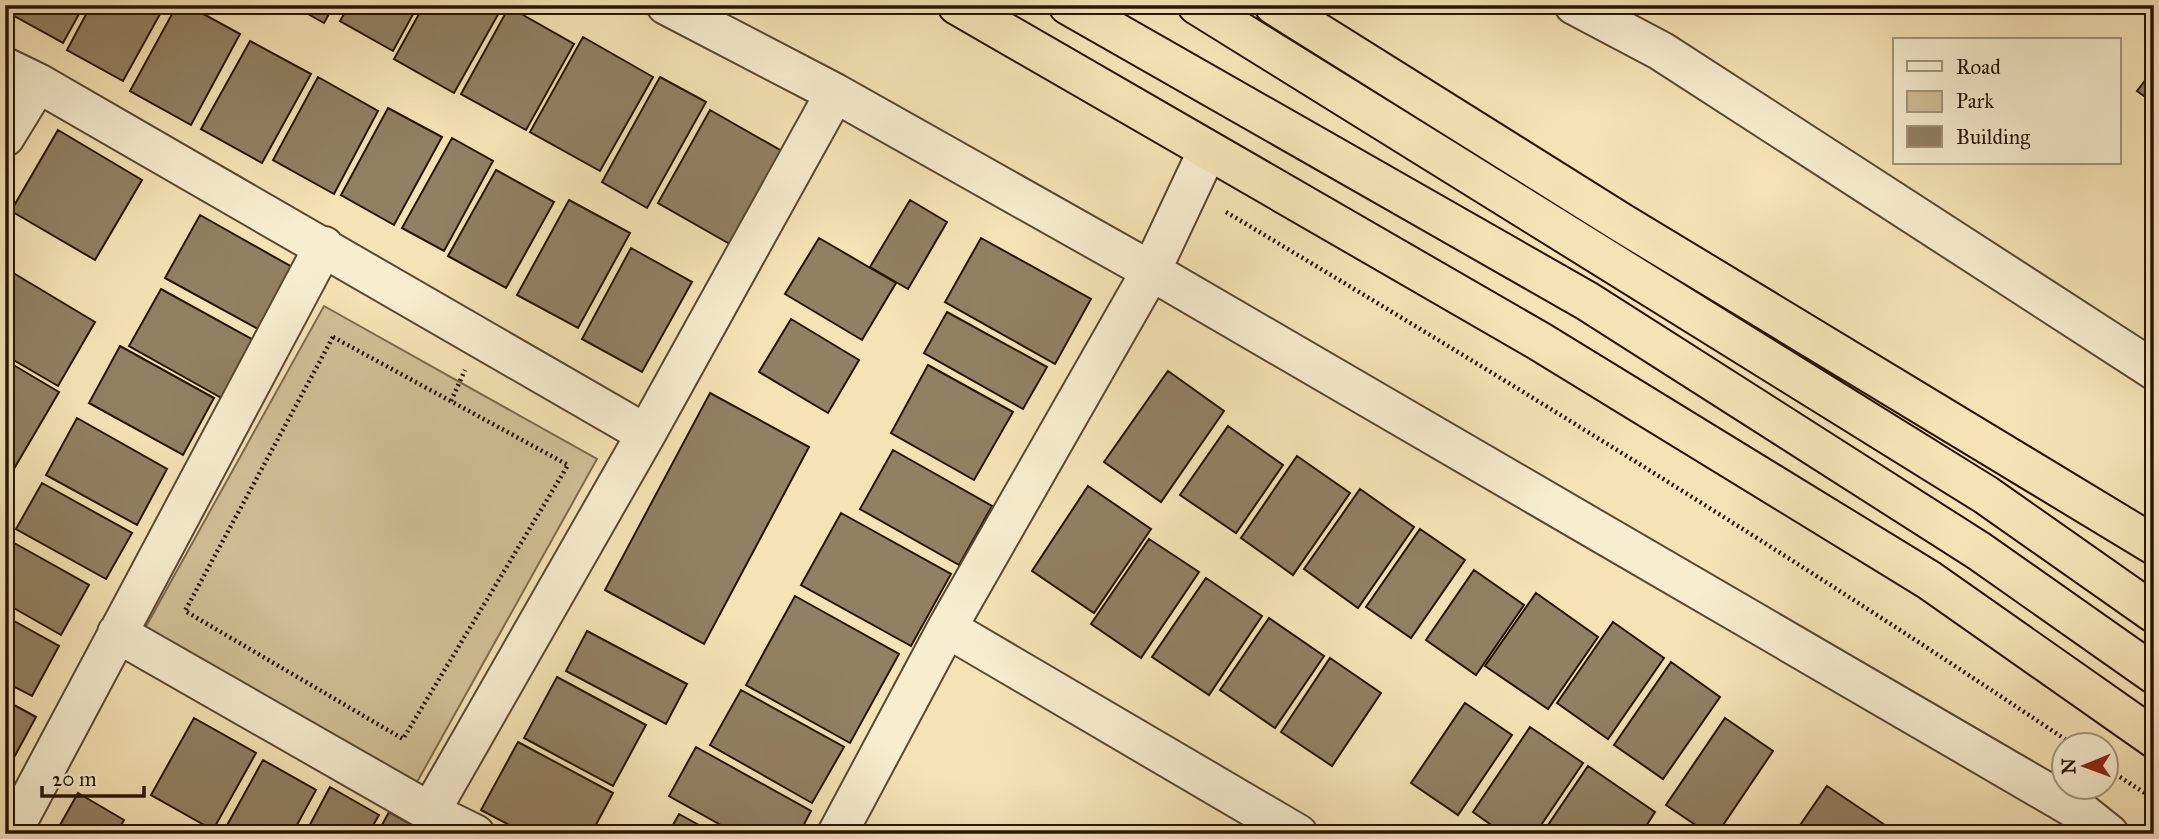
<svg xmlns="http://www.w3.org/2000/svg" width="2159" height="839" font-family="'IM FELL Great Primer',serif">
	<rect width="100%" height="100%" fill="#f5e3b5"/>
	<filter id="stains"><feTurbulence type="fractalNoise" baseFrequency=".00286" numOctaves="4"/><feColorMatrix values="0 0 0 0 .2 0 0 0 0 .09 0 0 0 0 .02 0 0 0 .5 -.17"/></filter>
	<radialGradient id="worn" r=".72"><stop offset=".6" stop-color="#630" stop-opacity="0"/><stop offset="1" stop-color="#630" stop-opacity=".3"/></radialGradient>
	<!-- green -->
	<path fill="#d2c098" stroke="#7c6a50" stroke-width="2" d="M324,306L597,459L417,782L144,630Z"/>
	<!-- building -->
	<path fill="#928062" stroke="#271408" stroke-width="2" d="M5,5H84L63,43L5,11Z
		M91,5H165L123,81L67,50Z
		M177,5H187L240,34L191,125L130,91Z
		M292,5H334L324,23Z
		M349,5H418L393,51L340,21Z
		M424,5H489L500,11L454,93L394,59Z
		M509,7L574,44L526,130L461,94Z
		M583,37L653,77L600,171L530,132Z
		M250,41L311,74L262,163L201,129Z
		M2154,69V103L2137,91Z
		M318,77L378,111L334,194L273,160Z
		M660,77L706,102L647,208L602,182Z
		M388,108L442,137L394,225L341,195Z
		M710,110L787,154L735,247L658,203Z
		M58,130L142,180L95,260L11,211Z
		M452,138L493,161L444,251L402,228Z
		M496,170L554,202L506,288L448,256Z
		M569,200L630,233L578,328L517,295Z
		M910,200L947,222L908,289L870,267Z
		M200,215L301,272L267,334L165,278Z
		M819,238L896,283L862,340L785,294Z
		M981,238L1091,299L1055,364L945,302Z
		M631,248L692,282L642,372L582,339Z
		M5,268L95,322L58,386L5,355Z
		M161,289L257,342L225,400L129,346Z
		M947,312L1047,367L1023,409L924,353Z
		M791,319L859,360L828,413L759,372Z
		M120,346L214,398L183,455L89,403Z
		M5,360L59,392L5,484Z
		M928,365L1013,412L974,480L891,433Z
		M1168,371L1224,411L1161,502L1104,462Z
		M710,393L809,447L704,644L605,590Z
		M77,418L167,469L137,525L46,475Z
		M1228,426L1283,465L1236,533L1180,495Z
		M893,450L992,506L959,565L860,509Z
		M1297,456L1350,493L1293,575L1241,538Z
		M42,483L132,533L106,579L16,529Z
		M1088,486L1151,529L1094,613L1032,571Z
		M1360,489L1414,527L1358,608L1304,569Z
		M841,513L951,574L911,646L801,585Z
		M1420,529L1465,560L1411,638L1366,607Z
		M7,539L89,585L61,635L5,603Z
		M1149,539L1199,572L1141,658L1091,624Z
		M1474,570L1524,605L1476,675L1426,640Z
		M1206,578L1262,616L1209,695L1152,657Z
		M1536,593L1598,637L1548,709L1485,666Z
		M795,596L899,654L850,743L746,685Z
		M5,616L59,646L32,696L5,682Z
		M1269,618L1324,656L1275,728L1220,690Z
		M1613,622L1664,658L1608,739L1557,703Z
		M587,631L687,684L666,724L566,671Z
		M1330,658L1381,693L1332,766L1281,732Z
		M1671,662L1720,697L1663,779L1614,745Z
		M557,677L646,725L613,786L524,738Z
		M741,690L844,747L812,803L710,745Z
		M5,700L36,717L5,774Z
		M1465,703L1512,735L1458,815L1411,783Z
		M194,718L256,753L213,830L151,795Z
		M1725,718L1773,751L1717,834H1709L1666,805Z
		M1530,727L1583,763L1535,834H1504L1473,812Z
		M518,742L613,793L591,834H526L481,810Z
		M696,747L811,811L799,834H737L669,796Z
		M263,760L316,790L292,834H233L225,829Z
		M1588,766L1655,812L1641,834H1542Z
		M1827,786L1885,825L1880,834H1794Z
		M330,787L379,815L368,834H305Z
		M78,793L124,820L116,834H55Z
		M389,812L429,834H377Z
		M679,814L715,834H668Z"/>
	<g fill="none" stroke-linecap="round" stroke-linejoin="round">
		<!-- minor casing -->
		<g stroke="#5a4833" stroke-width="42">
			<path id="minor" d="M666,5L835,93L1151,271L2084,814L2109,834
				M1574,5L1661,51L2154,370
				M5,67L38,83L646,434
				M5,137L38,83
				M947,628L1298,834
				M117,633L430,812L475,834
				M430,812L646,434L835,93
				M11,834L324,246
				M837,834L947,628L1151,271L1207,152"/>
		</g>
		<!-- highway casing -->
		<g stroke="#271408" stroke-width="42">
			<path id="highway" d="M957,5L1539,341L1929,580L2154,738
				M1068,5L1587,301L1979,551L2154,674
				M1197,5L1986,495L2154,613
				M1274,5L1622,223L2154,545"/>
		</g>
		<!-- path -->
		<path stroke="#271408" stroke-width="4.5" stroke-dasharray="2 3.5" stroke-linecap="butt" d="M1226,212C1512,383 1796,558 2072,744
			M333,337L568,465L403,739L185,611Z
			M451,401L465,370
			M2106,768L2154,799"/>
		<!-- minor -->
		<use href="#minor" stroke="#f8edcf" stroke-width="38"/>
		<!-- highway -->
		<use href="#highway" stroke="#f5e3b5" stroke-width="38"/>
	</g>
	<!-- margin -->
	<rect width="2159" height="839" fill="none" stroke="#f5e3b5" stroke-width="28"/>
	<rect x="7" y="7" width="2145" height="825" fill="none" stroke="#271408" stroke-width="3.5"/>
	<rect x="14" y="14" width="2131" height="811" fill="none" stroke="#271408" stroke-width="2"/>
	<!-- legend -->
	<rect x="1893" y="38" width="228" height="126" fill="#f8edcf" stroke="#a4967f" stroke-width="2"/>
	<rect x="1907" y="61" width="35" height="10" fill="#f8edcf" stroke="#a4967f" stroke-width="2"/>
	<text x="1956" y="74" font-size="21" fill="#271408">Road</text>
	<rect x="1907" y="91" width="35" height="21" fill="#d2c098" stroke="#a4967f" stroke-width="2"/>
	<text x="1956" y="108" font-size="21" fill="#271408">Park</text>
	<rect x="1907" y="126" width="35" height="21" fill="#928062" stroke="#a4967f" stroke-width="2"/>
	<text x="1956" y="144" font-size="21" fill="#271408">Building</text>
	<!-- north arrow -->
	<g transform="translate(2085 766) rotate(269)"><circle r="33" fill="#f8edcf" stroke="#a4967f" stroke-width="2"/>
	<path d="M0-5L12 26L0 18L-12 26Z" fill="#8f2418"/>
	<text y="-10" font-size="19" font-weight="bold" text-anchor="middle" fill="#271408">N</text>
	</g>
	<!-- scale -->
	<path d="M42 786v10h102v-10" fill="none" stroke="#271408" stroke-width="3.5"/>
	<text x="52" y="786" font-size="21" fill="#271408" stroke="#f8edcf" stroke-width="5" paint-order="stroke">20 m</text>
	<rect width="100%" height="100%" filter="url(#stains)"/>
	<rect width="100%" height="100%" fill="url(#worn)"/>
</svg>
